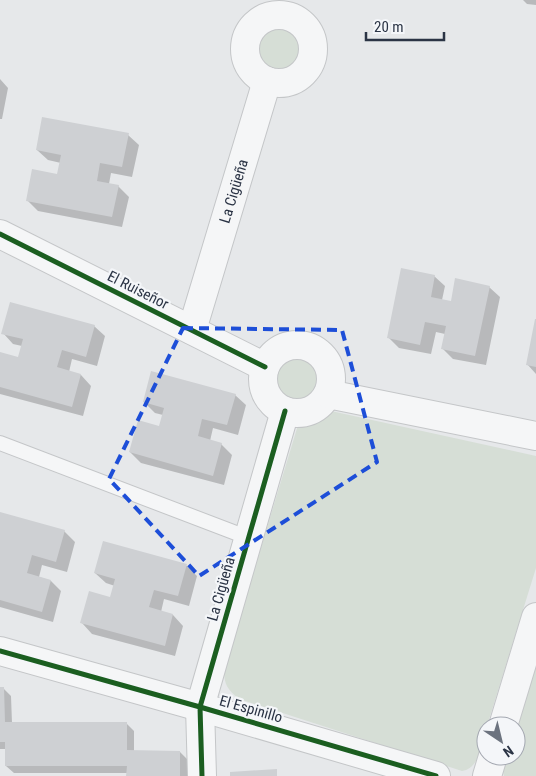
<svg xmlns="http://www.w3.org/2000/svg" width="536" height="776" font-family="'Roboto Condensed',sans-serif">
	<rect width="100%" height="100%" fill="#e6e8ea"/>
	<!-- green -->
	<path fill="#d6ded6" d="M251 49a27 27 0 1 1 54 0a27 27 0 1 1-54 0Z
		M270 379a27 27 0 1 1 54 0a27 27 0 1 1-54 0Z
		M331,411L536,456V568L487,726H486V731C482,744 479,769 462,771L239,699C228,690 224,685 224,670L298,425C311,424 322,420 331,411Z
		M536,663V776H504C502,770 505,762 507,756H516V728Z"/>
	<!-- shadow -->
	<path fill="#0003" d="M523,0H536V5L527,4Z
		M0,79L8,88L2,119H0Z
		M128,135L139,145L132,177L111,173L109,184L118,186L129,197L122,227L38,211L28,201L58,175L61,163L48,160L37,150Z
		M434,276L445,286L442,300L452,303L489,287L500,297L486,365L453,359L442,348L445,334L436,332L431,354L399,348L388,337Z
		M536,321V374L527,364Z
		M94,326L105,336L97,366L72,359L69,372L81,375L91,386L83,416L0,394V353L19,358L22,346L13,344L3,333Z
		M235,395L246,405L238,435L213,428L210,441L221,444L232,455L224,485L141,463L130,452L160,428L163,415L155,413L144,402Z
		M0,514L64,531L75,542L67,572L42,565L39,577L51,581L61,591L53,622L0,607Z
		M104,543L187,566L197,576L189,606L164,599L161,612L173,615L183,626L175,656L92,634L82,623L111,598L115,586L106,583L95,573Z
		M0,689H4L11,696L12,723H126L134,731V751L180,752L187,759V776H128V773H14L6,766V749H0Z"/>
	<!-- building -->
	<path fill="#ced0d3" d="M42,117L129,133L122,167L100,163L97,181L119,185L112,217L26,201L32,169L57,174L61,155L36,150Z
		M401,268L435,275L431,297L451,301L455,278L490,286L475,356L441,349L446,326L425,322L420,345L387,338Z
		M10,302L95,325L86,357L62,350L57,367L81,374L72,407L0,387V352L18,357L23,339L1,334Z
		M535,319H536V367L526,365Z
		M151,371L236,394L227,425L202,419L198,436L222,443L213,476L129,452L138,420L159,426L164,408L143,402Z
		M0,512L65,530L56,562L32,555L27,573L51,580L42,612L0,600Z
		M103,541L187,564L178,596L154,590L149,607L173,614L165,646L80,623L89,591L110,597L115,579L94,573Z
		M0,687H4L5,722H127V750L180,751V776H126L127,766H5V742H0Z
		M277,769V776H230V772Z"/>
	<g fill="none" stroke-linecap="round" stroke-linejoin="round">
		<!-- service casing -->
		<g stroke="#c4c6c8" stroke-width="16">
			<path id="service" d="M0,443L249,538"/>
		</g>
		<!-- minor casing -->
		<g stroke="#c4c6c8" stroke-width="30">
			<g id="minor">
				<circle cx="279" cy="49" r="34"/>
				<path d="M0,234L265,367"/>
				<path id="s1" d="M192,330L267,81"/>
				<circle cx="297" cy="379" r="34"/>
				<path d="M328,394L536,436"/>
				<path d="M503,726L536,617"/>
				<path d="M202,776L200,707L285,411"/>
				<path d="M487,776L493,756"/>
			</g>
		</g>
		<!-- tertiary casing -->
		<g stroke="#c4c6c8" stroke-width="30">
			<path id="tertiary" d="M0,651L200,707L436,776"/>
		</g>
		<!-- service -->
		<use href="#service" stroke="#f5f6f7" stroke-width="14"/>
		<!-- minor -->
		<use href="#minor" stroke="#f5f6f7" stroke-width="28"/>
		<!-- tertiary -->
		<use href="#tertiary" stroke="#f5f6f7" stroke-width="28"/>
		<!-- cycleway casing -->
		<g stroke="#f4f6f9" stroke-width="8">
			<path id="cycleway" d="M0,234L265,367
				M0,651L200,707L436,776
				M202,776L200,707L285,411"/>
		</g>
		<!-- cycleway -->
		<use href="#cycleway" stroke="#1b5e20" stroke-width="5"/>
	</g>
	<!-- marked area -->
	<path fill="none" stroke="#1d4ed8" stroke-width="4" stroke-dasharray="10 6" stroke-linejoin="round" d="M183,328L342,330L377,462L199,576L109,479Z"/>
	<g text-anchor="middle" stroke-width="4.5" stroke-linejoin="round" paint-order="stroke">
		<!-- street labels -->
		<g font-size="15" fill="#2b3445" stroke="#f4f6f9">
			<text dy="5" stroke="none"><textPath href="#s1" startOffset="145">La Cigüeña</textPath></text>
			<text transform="translate(138 290) rotate(27)" y="5">El Ruiseñor</text>
			<text transform="translate(221 589) rotate(-74)" y="5">La Cigüeña</text>
			<text transform="translate(251 709) rotate(16)" y="5">El Espinillo</text>
		</g>
	</g>
	<!-- north arrow -->
	<g transform="translate(501 741) rotate(145)"><circle r="24" fill="#f4f6f9" stroke="#a4a8b1"/>
	<path d="M0-4L9 19L0 12L-9 19Z" fill="#6c737f"/>
	<text y="-8" font-size="14" font-weight="bold" text-anchor="middle" fill="#2b3445">N</text>
	</g>
	<!-- scale -->
	<path d="M366 32v8h78v-8" fill="none" stroke="#2b3445" stroke-width="2.5"/>
	<text x="374" y="32" font-size="15" fill="#2b3445" stroke="#f4f6f9" stroke-width="4" paint-order="stroke">20 m</text>
</svg>
